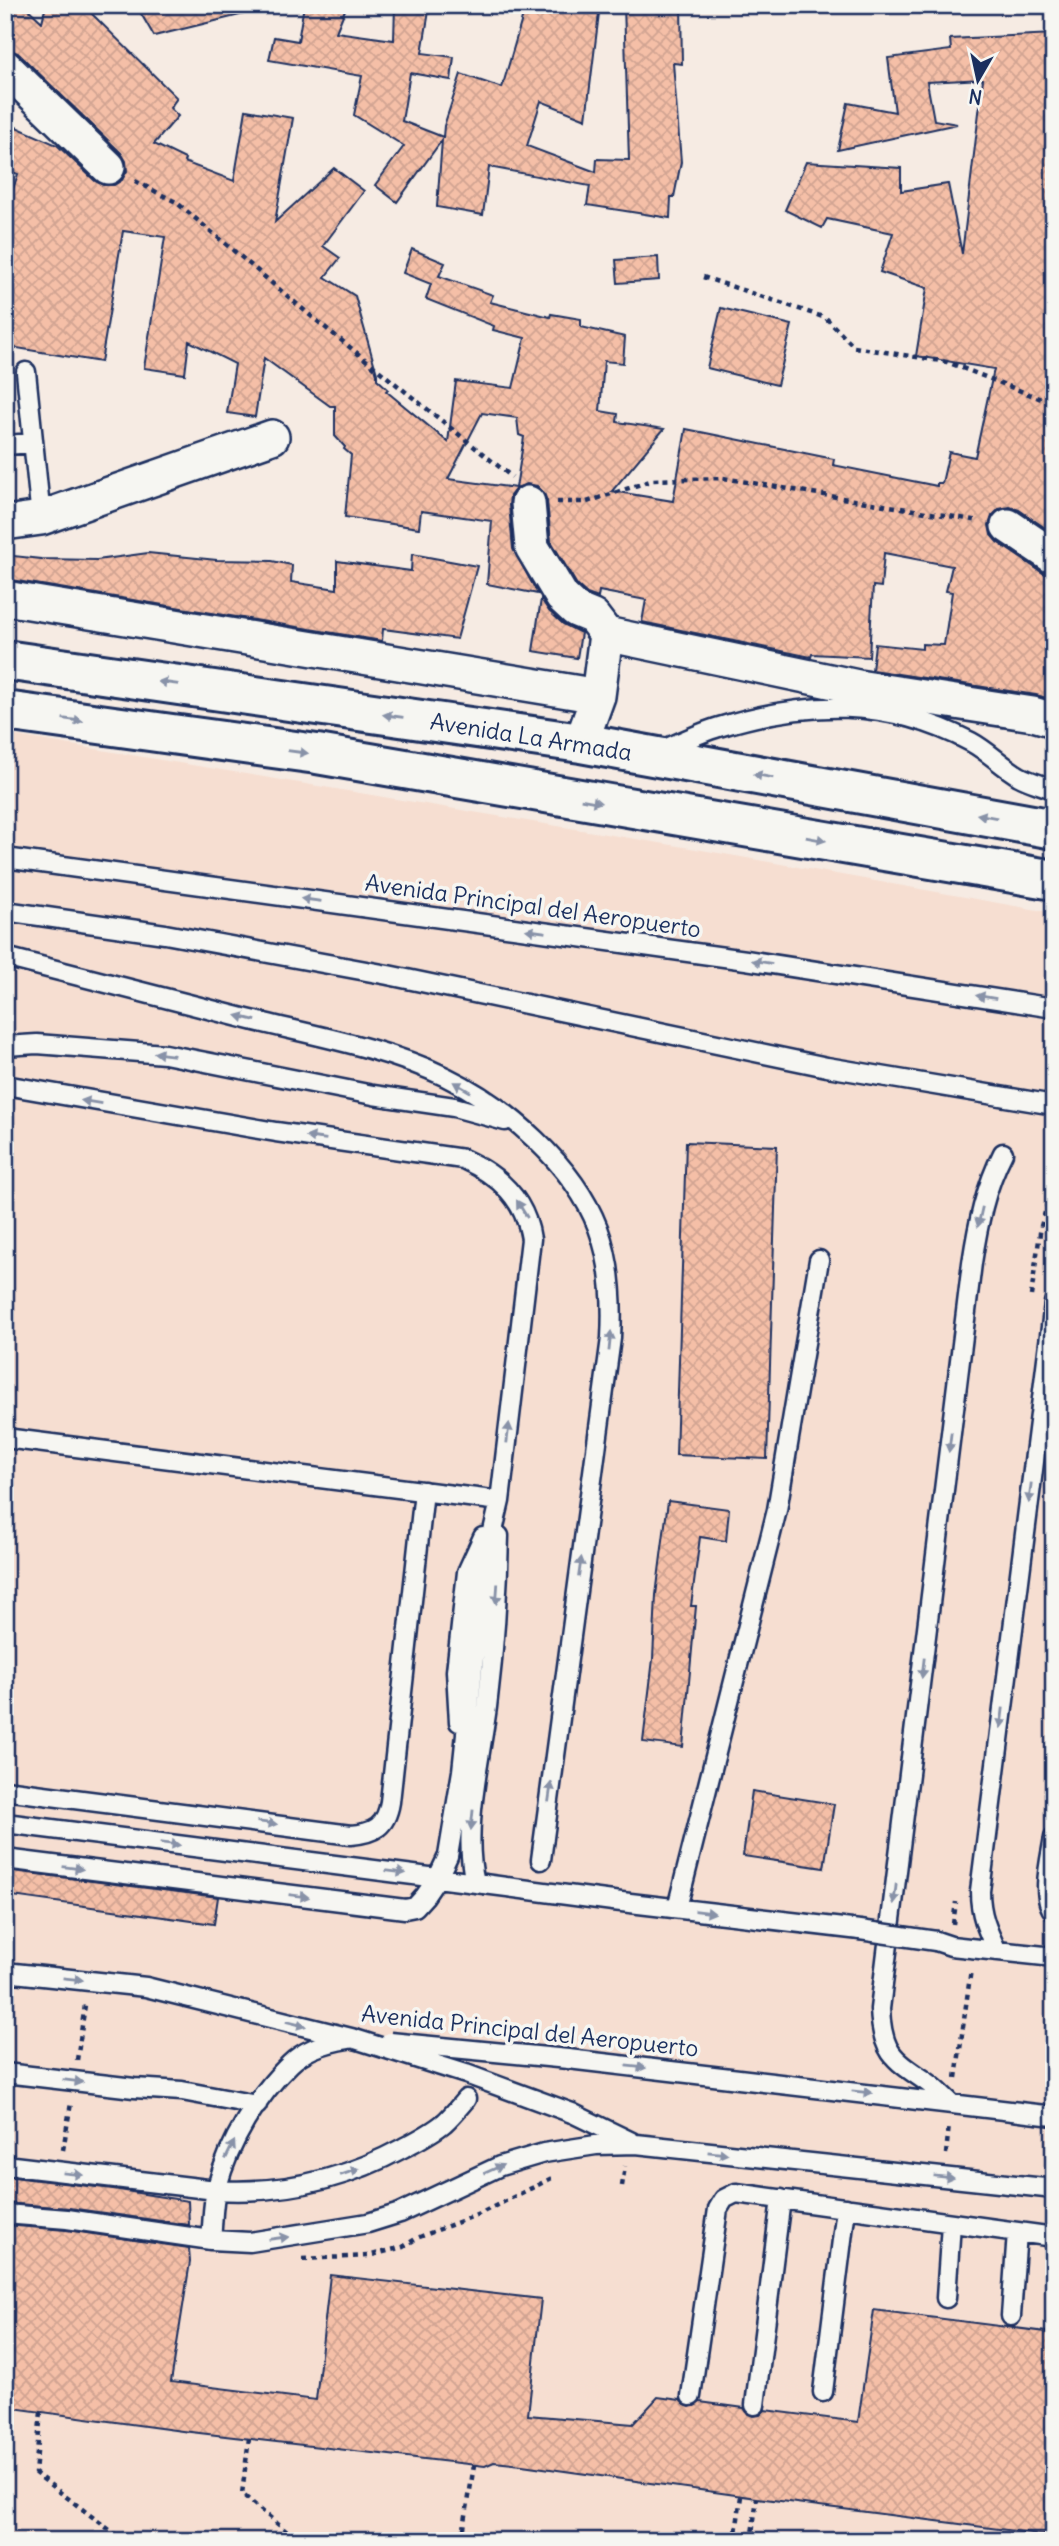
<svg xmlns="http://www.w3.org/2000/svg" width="1059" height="2546" font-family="Delius,sans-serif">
	<defs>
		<pattern id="building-cross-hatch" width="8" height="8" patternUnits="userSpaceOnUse" patternTransform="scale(1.75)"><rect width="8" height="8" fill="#f5bfa7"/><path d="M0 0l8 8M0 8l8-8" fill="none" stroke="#d1a492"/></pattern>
	</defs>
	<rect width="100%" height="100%" fill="#f6ebe3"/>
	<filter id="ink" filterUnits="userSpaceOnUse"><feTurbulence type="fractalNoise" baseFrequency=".0143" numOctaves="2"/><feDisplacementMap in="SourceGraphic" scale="14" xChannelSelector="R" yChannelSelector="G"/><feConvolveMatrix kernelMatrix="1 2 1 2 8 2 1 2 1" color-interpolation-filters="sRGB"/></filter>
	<g filter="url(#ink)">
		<!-- built -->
		<path fill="#f6ded1" d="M5,734L696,849L1054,913V2541H5Z"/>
		<!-- building -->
		<path fill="url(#building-cross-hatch)" stroke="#1b2f5e" stroke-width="2" d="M5,5H24L42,22L46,5H83L177,98L170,108L178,116L154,144L185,159L184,162L234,181L246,110L293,118L275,222L334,168L364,191L323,246L340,258L325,277L355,296L377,374V379L388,389L386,391L448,442L456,381L513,388L525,338L493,330L494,326L426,299L431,284L403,273L412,249L445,263L439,276L493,295L490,302L550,317L551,314L581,319V327L625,337L623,363L604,361L600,411L618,414L617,422L664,429L612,491L673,501L686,429L834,459L833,465L937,486V483H942L949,452L975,457L994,369L916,356L927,288L880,272L893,233L827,219L822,228L785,210L806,162L901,168V191L948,184L962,254L983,79L927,82L934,120L957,124L838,150L848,103L895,112L888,58L951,50L950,39L1054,34V534L1019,510L1010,507L999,509L992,516L989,525L991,535L997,542L1043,573L1054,576V700L1036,695L872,670L875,644L922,649V644L944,645L952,592L946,591L952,566L884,553L881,587L873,586L869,657L812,654L811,657L642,622L646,600L599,591L598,598L587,594L577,585L551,541L547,501L544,493L537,486L527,484L516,488L524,437L519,435L517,418L482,413L448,479L516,488L510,496L509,505L513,549L538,594L487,584L492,521L421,511L419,528L345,517L351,455L344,449L345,447L335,436V406H330L264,358L255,417L227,413L235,364L189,341L185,374L144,368L165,237L123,231L101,362L5,346V212L18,174L5,169V122L57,145L95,181L103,185H114L122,180L127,171L126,161L121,153L18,53L5,48Z
			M136,5H243L244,14L154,36Z
			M304,5H347L336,32L394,40L395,5H430L422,53L454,57L451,80L410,73L402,121L443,137L444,126L461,74L502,88L526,5H600L586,119L541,101L527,146L596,172L597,159L629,160L624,5H681L682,64L673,63L681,162L674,197H671L670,218L587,205L590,186L489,167L483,215L437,207L442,140L397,202L375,185L404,146L354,115L362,76L269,60L274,37L298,41Z
			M658,257L659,280L618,283L616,260Z
			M721,308L792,325L777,385L707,368Z
			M148,553L217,560L272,561L292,565L291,582L337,589V561L411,571L412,554L477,566L457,639L383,629L382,641L5,579V555L41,559L97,560Z
			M541,599L549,611L563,624L581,633L577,658L533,651Z
			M686,1142L777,1146L767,1459L676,1455Z
			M668,1501L729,1509L726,1541L700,1537L691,1606H696L683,1747L643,1742L653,1659L656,1595Z
			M752,1791L834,1804L824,1868L743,1856Z
			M5,1870L218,1897L214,1924L5,1895Z
			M5,2176L113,2189L188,2201L189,2225L69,2208L5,2203Z
			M5,2225L66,2230L189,2248L190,2262L171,2382L316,2400L330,2275L541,2299L528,2415L633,2424L658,2397L680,2400L685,2405L690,2407L700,2402L744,2408L748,2414L753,2416L760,2415L765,2410L858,2422L874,2310L1054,2333V2536L757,2498L522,2465L494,2462L485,2466L182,2431L5,2407Z"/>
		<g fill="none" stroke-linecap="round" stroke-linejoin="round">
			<!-- lane casing -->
			<g stroke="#1b2f5e" stroke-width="23">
				<path id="lane" d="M26,372L41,518
					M5,445L33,443
					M660,751C679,743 699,733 719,727C808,700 887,698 971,742C988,751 1002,766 1019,776C1030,782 1043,785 1054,790
					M5,858L746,960L1054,1008
					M5,911L165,934L388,975L827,1067L1054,1105
					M5,957C86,978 167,998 247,1019C312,1035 386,1048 446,1077C506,1106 574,1165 598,1228C611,1262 613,1302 611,1338L541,1860
					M5,1046L37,1044L165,1054L373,1095L454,1107L505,1121
					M5,1085L276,1132L463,1159C499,1175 525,1199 531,1239L500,1501L483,1574L462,1771L448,1856L438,1877L425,1896L415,1907L405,1909L5,1859
					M5,1438L500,1501
					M459,1722L456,1671L467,1572L483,1537
					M5,1790L351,1835C374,1833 386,1827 390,1802L424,1491
					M5,1823L484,1884
					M1054,1837C1051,1857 1040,1897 1054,1912
					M475,1882C462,1832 480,1760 487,1707C494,1650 498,1593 499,1536
					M613,1901L860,1930
					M677,1908L777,1510L819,1260
					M936,1941L951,1946L1054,1957
					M997,1951C987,1930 980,1914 980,1891L1054,1303
					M5,1972L146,1987L355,2039
					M568,2059L1054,2116
					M5,2073L134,2088L182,2091L257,2105
					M952,2104C944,2097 936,2088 927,2082C893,2059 882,2053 880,2009L972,1263C978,1224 985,1188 1003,1153
					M572,2113L632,2142
					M5,2165L216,2190C282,2194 344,2180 403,2148C416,2141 432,2133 444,2123C452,2116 459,2107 466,2099
					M5,2214L67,2219L211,2240L250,2242L368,2223L400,2213L500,2166L544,2153L596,2145L636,2144L1054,2189
					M211,2240C213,2223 212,2203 217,2187C229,2142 257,2096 290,2064C305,2049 329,2042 348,2039
					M946,2298L951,2223
					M1011,2316L1017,2232
					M823,2392L846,2208
					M691,2396L718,2209L724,2199L736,2193L1054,2237
					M755,2405L781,2199"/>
			</g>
			<!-- street casing -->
			<g stroke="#1b2f5e" stroke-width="38">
				<path id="street" d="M5,67L108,167
					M528,503L532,547L562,597L576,610L593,617L606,634L598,696L581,743
					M5,523L41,518L272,437
					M1008,526L1054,557
					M5,598L598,696
					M606,634L858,687L1033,714L1054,720"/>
			</g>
			<!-- secondary casing -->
			<g stroke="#1b2f5e" stroke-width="44">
				<path id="secondary" d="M5,660L581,743L1054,829
					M5,711L317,754L1054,880"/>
			</g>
			<!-- path -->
			<path stroke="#1b2f5e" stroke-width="4.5" stroke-dasharray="5 5" stroke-linecap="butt" d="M135,181L176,202L311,316L512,477
				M703,277L826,318L854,347L947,362L1054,404
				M557,502H587L653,480L723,478L979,521
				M1031,1296L1041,1226L1054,1180
				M953,1924L956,1902
				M77,2060L85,2005
				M956,2078L971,1969
				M63,2150L71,2103
				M946,2154L949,2125
				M622,2186L625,2166
				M303,2259L368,2256L403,2247L417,2238L479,2214L554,2177
				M41,2412L35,2473L124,2541
				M249,2438L242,2494L298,2541
				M474,2465L464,2528L480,2541
				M735,2541L741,2496
				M751,2541L757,2498
				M1027,2541L1028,2532
				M1044,2541V2535"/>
			<!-- lane -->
			<use href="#lane" stroke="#f6f6f2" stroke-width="18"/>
			<!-- street -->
			<use href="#street" stroke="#f6f6f2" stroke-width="33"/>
			<!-- secondary -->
			<use href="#secondary" stroke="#f6f6f2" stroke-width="38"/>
			<!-- lane-bridge casing -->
			<g stroke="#1b2f5e" stroke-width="23" stroke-linecap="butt">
				<path id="lane-bridge" d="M484,1884L613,1901
					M860,1930L936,1941
					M355,2039L466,2074L572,2113
					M390,2042L568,2059"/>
			</g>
			<!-- lane-bridge -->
			<use href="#lane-bridge" stroke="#f6f6f2" stroke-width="18"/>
		</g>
		<!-- one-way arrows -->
		<defs><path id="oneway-solid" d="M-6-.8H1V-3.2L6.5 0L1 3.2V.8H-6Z" transform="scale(1.75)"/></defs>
		<g fill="#8892a8">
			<use href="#oneway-solid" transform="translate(168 683) rotate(-172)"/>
			<use href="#oneway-solid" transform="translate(393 716) rotate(-172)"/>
			<use href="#oneway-solid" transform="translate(73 720) rotate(8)"/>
			<use href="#oneway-solid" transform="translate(298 752) rotate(8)"/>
			<use href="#oneway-solid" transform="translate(763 776) rotate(-170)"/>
			<use href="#oneway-solid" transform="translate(591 801) rotate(10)"/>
			<use href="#oneway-solid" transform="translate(987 816) rotate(-170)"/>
			<use href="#oneway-solid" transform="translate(816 839) rotate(10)"/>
			<use href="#oneway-solid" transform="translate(311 900) rotate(-172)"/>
			<use href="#oneway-solid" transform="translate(536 931) rotate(-172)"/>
			<use href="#oneway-solid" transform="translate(762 962) rotate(-171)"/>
			<use href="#oneway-solid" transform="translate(986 997) rotate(-171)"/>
			<use href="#oneway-solid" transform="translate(246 1018) rotate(-166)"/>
			<use href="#oneway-solid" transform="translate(164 1054) rotate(-173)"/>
			<use href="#oneway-solid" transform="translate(462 1087) rotate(-149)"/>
			<use href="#oneway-solid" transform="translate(91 1102) rotate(-171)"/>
			<use href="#oneway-solid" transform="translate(316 1138) rotate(-172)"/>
			<use href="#oneway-solid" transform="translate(522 1209) rotate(-122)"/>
			<use href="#oneway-solid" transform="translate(980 1217) rotate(103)"/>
			<use href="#oneway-solid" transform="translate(610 1341) rotate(-84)"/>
			<use href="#oneway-solid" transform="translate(508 1433) rotate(-83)"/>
			<use href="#oneway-solid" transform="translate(950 1442) rotate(97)"/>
			<use href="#oneway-solid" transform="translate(1030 1493) rotate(97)"/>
			<use href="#oneway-solid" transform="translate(580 1567) rotate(-82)"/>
			<use href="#oneway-solid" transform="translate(497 1594) rotate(94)"/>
			<use href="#oneway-solid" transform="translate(923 1668) rotate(97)"/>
			<use href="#oneway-solid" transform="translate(1002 1718) rotate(97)"/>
			<use href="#oneway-solid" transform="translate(550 1792) rotate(-82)"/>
			<use href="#oneway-solid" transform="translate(472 1820) rotate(96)"/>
			<use href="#oneway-solid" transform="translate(267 1823) rotate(7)"/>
			<use href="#oneway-solid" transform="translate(170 1844) rotate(7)"/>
			<use href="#oneway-solid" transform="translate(73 1868) rotate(7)"/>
			<use href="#oneway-solid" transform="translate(396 1872) rotate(7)"/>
			<use href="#oneway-solid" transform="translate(895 1894) rotate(97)"/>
			<use href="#oneway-solid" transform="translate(299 1896) rotate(7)"/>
			<use href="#oneway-solid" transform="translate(705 1912) rotate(7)"/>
			<use href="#oneway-solid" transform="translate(73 1979) rotate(6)"/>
			<use href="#oneway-solid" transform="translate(296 2024) rotate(14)"/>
			<use href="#oneway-solid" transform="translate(636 2067) rotate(6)"/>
			<use href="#oneway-solid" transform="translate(73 2081) rotate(7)"/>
			<use href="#oneway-solid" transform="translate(862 2092) rotate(6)"/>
			<use href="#oneway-solid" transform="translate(230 2150) rotate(-64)"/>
			<use href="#oneway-solid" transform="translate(718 2153) rotate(6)"/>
			<use href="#oneway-solid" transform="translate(494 2169) rotate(-24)"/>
			<use href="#oneway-solid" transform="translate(350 2172) rotate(-19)"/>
			<use href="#oneway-solid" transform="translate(73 2174) rotate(6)"/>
			<use href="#oneway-solid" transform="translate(944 2177) rotate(6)"/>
			<use href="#oneway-solid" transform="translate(279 2238) rotate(-8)"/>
		</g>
	</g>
	<g text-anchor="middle" stroke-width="7" stroke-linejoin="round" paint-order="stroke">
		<!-- street labels -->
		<g font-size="23" fill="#1b2f5e" stroke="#f6f6f2">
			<text transform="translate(531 737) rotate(9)" y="8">Avenida La Armada</text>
			<text transform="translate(533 906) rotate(8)" y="8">Avenida Principal del Aeropuerto</text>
			<text transform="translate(530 2031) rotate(6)" y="8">Avenida Principal del Aeropuerto</text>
		</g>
	</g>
	<!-- margin -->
	<rect width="1059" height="2546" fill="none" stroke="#f6f6f2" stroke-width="28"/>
	<rect x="14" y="14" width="1031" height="2518" fill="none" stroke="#1b2f5e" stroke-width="2.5" filter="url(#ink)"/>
	<!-- north arrow -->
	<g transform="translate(978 80) rotate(189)" stroke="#f6f6f2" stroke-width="5" paint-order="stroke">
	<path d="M0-5L12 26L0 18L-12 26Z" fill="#1b2f5e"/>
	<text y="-10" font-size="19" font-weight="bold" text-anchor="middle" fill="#1b2f5e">N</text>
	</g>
</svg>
